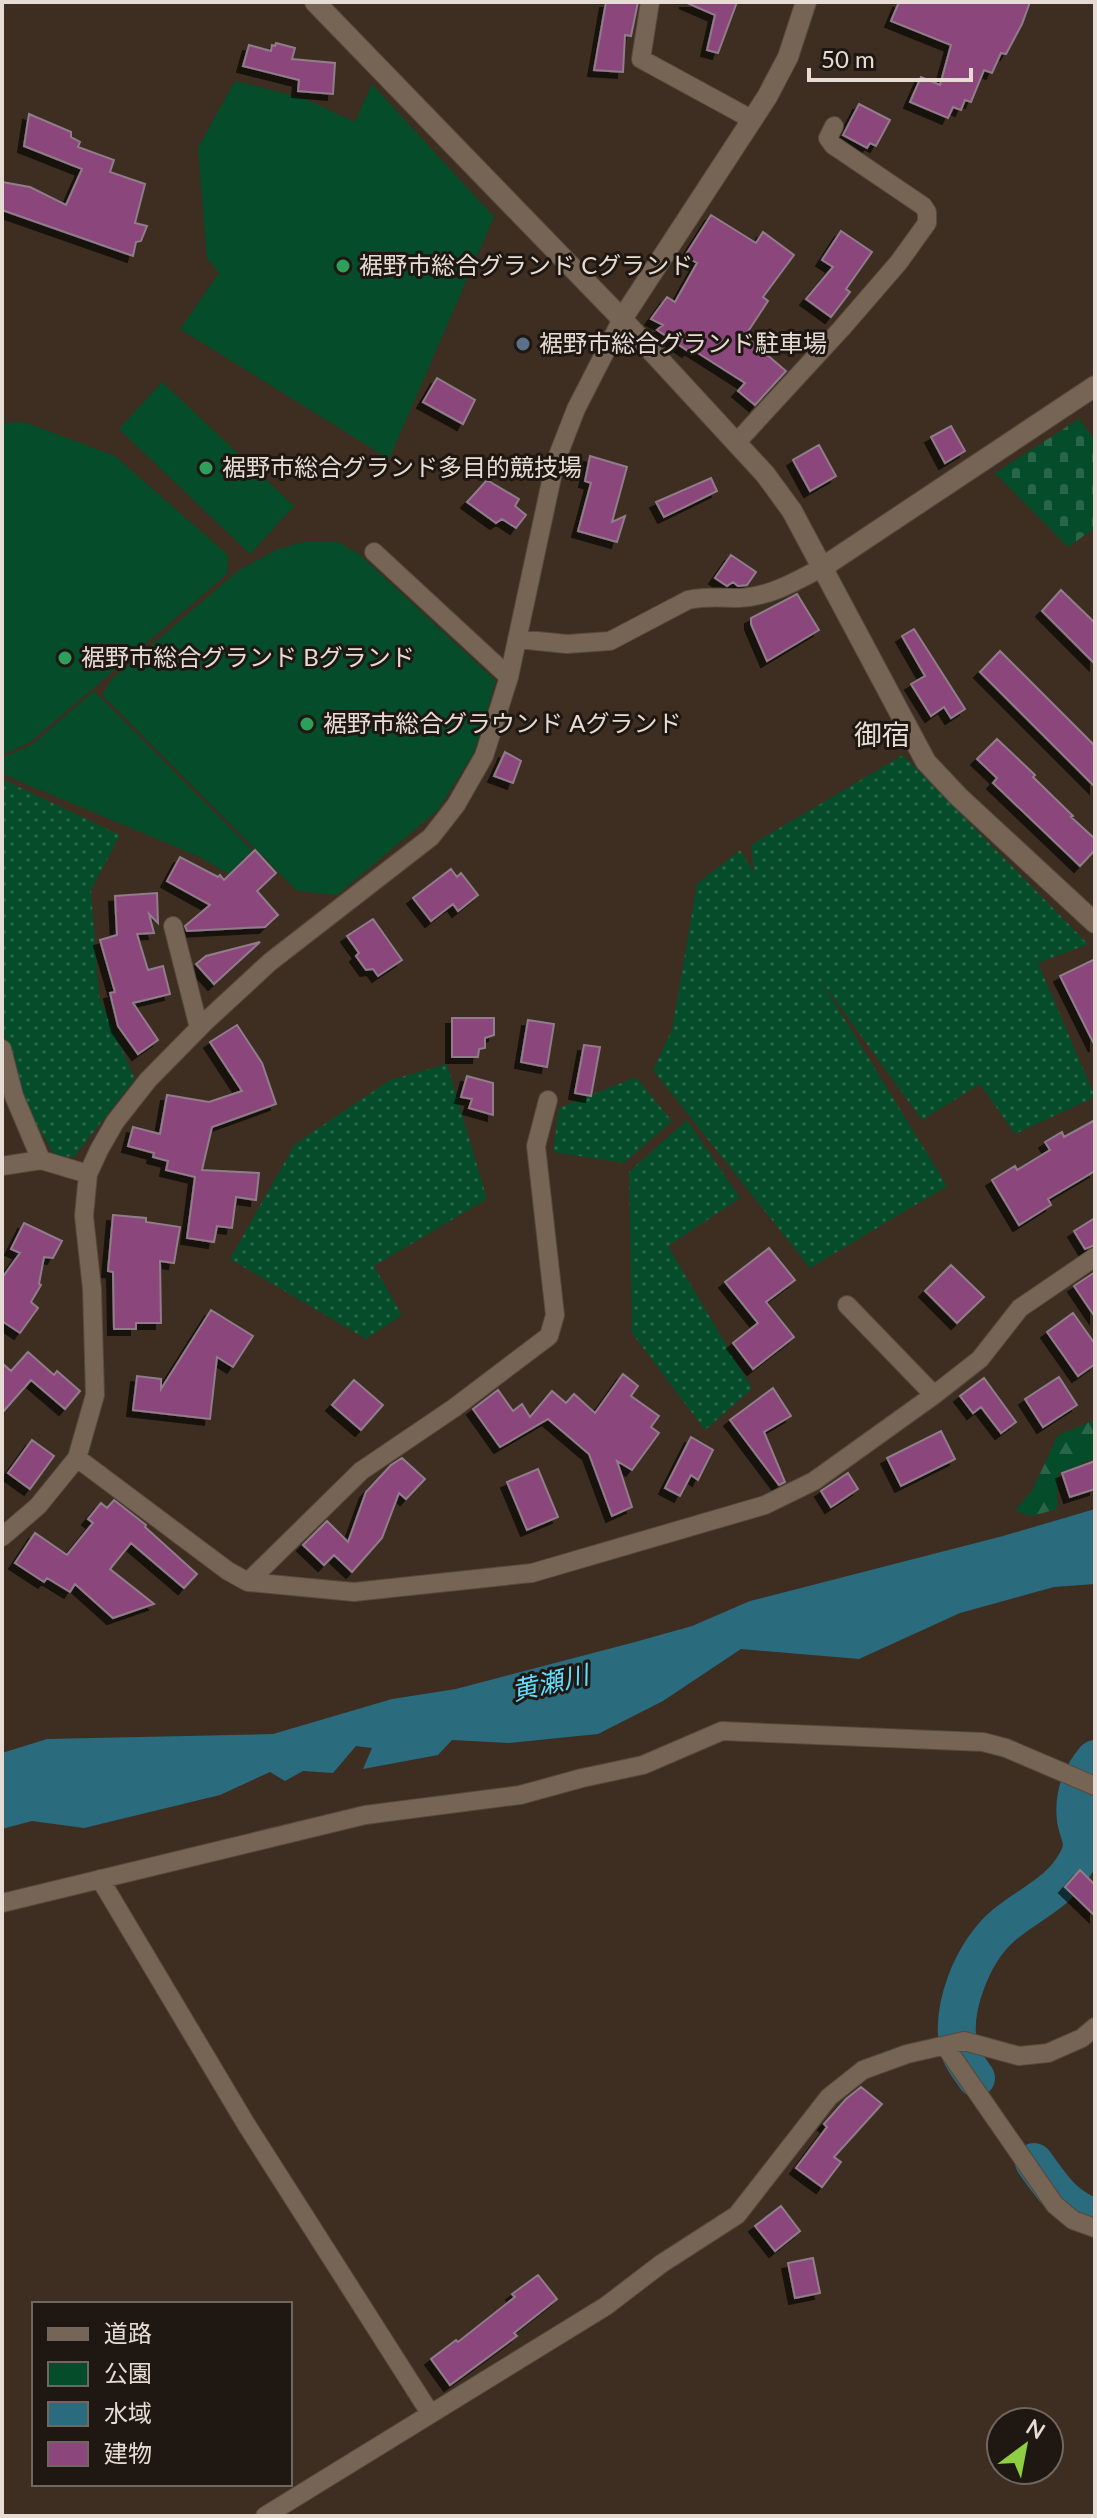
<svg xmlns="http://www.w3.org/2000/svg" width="1097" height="2518" font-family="Lato,'Noto Sans JP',sans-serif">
	<defs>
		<pattern id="grass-dots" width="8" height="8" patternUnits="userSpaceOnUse" patternTransform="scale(2)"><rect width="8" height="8" fill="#054c2a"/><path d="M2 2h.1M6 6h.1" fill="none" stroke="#296548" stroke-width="1.8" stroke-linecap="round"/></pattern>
		<pattern id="forest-firs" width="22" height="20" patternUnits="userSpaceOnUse" patternTransform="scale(2)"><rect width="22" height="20" fill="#054c2a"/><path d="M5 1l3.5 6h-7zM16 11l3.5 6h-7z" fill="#296548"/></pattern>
		<pattern id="cemetery-stones" width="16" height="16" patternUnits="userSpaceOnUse" patternTransform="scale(2)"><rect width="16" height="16" fill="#054c2a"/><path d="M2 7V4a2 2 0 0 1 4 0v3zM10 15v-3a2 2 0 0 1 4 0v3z" fill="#296548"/></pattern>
		<filter id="shadow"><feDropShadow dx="-6" dy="6" stdDeviation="0" flood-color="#0009"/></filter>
	</defs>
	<rect width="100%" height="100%" fill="#3d2e21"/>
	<!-- grass -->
	<path fill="url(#grass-dots)" d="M903,755L1088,944L1038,963L1095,1097L1015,1134L980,1084L922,1120L820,979L947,1186L810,1268L653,1070L672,1030L697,884L740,850L754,872L751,845Z
		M2,779L120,835L91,890L99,996L135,1079L74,1157L55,1156L21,1097L2,1027Z
		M447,1064L487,1199L374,1266L402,1315L366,1339L230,1259L295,1144L390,1080Z
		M636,1077L672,1121L624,1163L553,1152L559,1108Z
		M687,1120L740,1198L668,1246L752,1389L705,1430L632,1333L629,1172Z"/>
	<!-- forest -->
	<path fill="url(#forest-firs)" d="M1095,1420V1458L1058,1474L1057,1509L1032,1516L1015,1511L1033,1489L1058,1435Z"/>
	<!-- cemetery -->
	<path fill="url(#cemetery-stones)" d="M1079,419L1095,440V528L1068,547L995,473Z"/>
	<!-- park -->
	<path fill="#054c2a" d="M235,81L303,98L355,122L372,84L494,217L389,459L180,329L219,273L207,258L198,148Z
		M162,382L294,506L250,554L119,429Z
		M24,422L115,456L228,555L227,574L29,743L2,755V423Z
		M307,541H336L359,554L496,681L474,753L437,811L337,895L297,891L102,695L112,679L239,570L278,549Z
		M94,691L252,850L229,874L200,857L2,774V758L32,745Z"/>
	<!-- water -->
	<path fill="#2a6b7d" d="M1095,1509V1584L1054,1587L960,1613L859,1659L741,1649L663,1701L598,1734L509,1743L452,1740L438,1755L363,1769L372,1748L356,1746L333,1773L303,1771L285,1781L270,1772L220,1795L84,1828L32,1821L2,1829V1753L47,1739L273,1734L392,1699L456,1689L635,1642L692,1626L750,1601L1003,1536Z"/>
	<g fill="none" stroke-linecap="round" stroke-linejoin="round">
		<!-- river -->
		<path stroke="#2a6b7d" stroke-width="38" d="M976,2078C971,2070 963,2061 960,2052C948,2011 973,1951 1004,1925C1029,1904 1061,1892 1077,1861C1087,1842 1079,1837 1076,1820C1073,1796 1080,1777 1095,1759
			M1034,2162C1053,2188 1063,2206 1095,2218"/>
	</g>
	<!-- building -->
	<path fill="#8b467c" stroke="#907c8a" stroke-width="2" filter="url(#shadow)" d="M606,2H638L631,36L625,35L623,72L594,70Z
		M685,2H737L718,53L707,50L715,15Z
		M899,2H1030L1022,24L1006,54L1001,53L992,73L984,70L971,102L965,100L961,110L953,107L948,118L910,102L921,77L940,85L951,45L891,21Z
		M276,43L295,48L292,59L335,63L333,94L298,91L299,80L243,66L249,45L271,51L272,45L275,46Z
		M859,104L890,120L876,146L870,143L867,148L843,135Z
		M29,114L71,132V137L80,142L78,147L114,160L110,172L145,184L135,223L147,226L141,241L136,242L133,256L2,210V182L30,187L66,205L82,169L24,146Z
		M711,215L756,243L763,232L794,255L763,297L768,301L745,336L786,371L755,405L738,391L745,383L690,348L688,351L657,330L663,325L651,319L667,297L675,302L697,263L685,256Z
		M841,231L872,252L846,289L850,292L831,317L806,299L833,267L822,260Z
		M437,378L475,400L463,424L423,402Z
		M951,426L965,451L945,463L931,437Z
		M819,445L836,476L810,491L793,460Z
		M590,456L627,467L612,522L625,516L617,542L578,531L591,483L585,481Z
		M711,478L717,491L664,517L656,502Z
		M487,480L519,499L515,506L526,515L516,528L502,519L496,523L467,502Z
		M731,555L756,572L747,585L738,586L733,582L727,586L715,578Z
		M1061,590L1095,623V664L1042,611Z
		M797,594L819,630L767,661L751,624V618Z
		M914,629L965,709L951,718L944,707L931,716L911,684L925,676L902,636Z
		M1000,651L1095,746V787L980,672Z
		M997,739L1035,775L1033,777L1073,816L1071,817L1095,839V850L1080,866L993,783L997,778L977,759Z
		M505,752L521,761L513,783L494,776Z
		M255,850L276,873L257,891L278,915L265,927L187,931L185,926L210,905L167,881L180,857L218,877L220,875L224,880Z
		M451,869L457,877L461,873L478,895L458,911L453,904L431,921L413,898Z
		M157,893L158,923L149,914L154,933L137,934L148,970L163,966L170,994L133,1003L158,1040L138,1054L118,1026L110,993L115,992L100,940L117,935L115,896Z
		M373,919L402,960L378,976L373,969L366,970L356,956L359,953L347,936Z
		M260,942L214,984L196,964L206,956Z
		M1095,959V1046L1060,976Z
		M452,1018H494V1035L485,1038V1048L479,1049L478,1057H452Z
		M528,1020L554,1024L547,1067L521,1062Z
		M237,1025L262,1063L276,1104L212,1127L202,1170L259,1173L256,1200L236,1197L232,1228L217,1226L214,1242L187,1238L195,1177L166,1170L168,1161L153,1157L154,1153L128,1146L133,1127L160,1134L167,1095L209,1102L242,1091L210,1042Z
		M584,1045L600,1047L591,1096L575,1093Z
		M467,1076L493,1083V1115L469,1108L472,1099L461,1097Z
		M1095,1120V1171L1048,1199L1051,1205L1019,1225L992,1180L1015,1166L1017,1170L1050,1150L1045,1142L1062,1132L1064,1137Z
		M113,1215L146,1218V1222L180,1227L174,1263L160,1261L161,1323H136V1329H114L113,1272L108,1271Z
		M1095,1218V1245L1085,1249L1074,1231Z
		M24,1223L62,1241L53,1258L44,1257L39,1284L41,1285L31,1302L38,1308L20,1333L2,1321V1278L20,1253L11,1249Z
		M769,1248L795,1280L766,1302L794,1337L753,1369L733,1343L758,1323L725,1282Z
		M951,1265L984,1297L957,1323L925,1291Z
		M1095,1272V1317L1074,1286Z
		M211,1310L253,1336L233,1367L217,1357L210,1419L133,1410L137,1376L161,1379V1389Z
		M1073,1313L1095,1344V1364L1078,1376L1047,1332Z
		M28,1352L54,1375L57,1371L80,1391L65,1409L31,1380L2,1413V1363L11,1371Z
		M623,1374L638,1386L631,1396L659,1416L651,1427L659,1433L632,1470L617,1461L632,1507L612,1516L589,1454L548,1419L500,1447L473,1409L498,1390L513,1411L522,1404L530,1417L552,1391L566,1403L574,1394L595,1413Z
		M1059,1377L1077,1405L1043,1427L1025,1399Z
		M984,1378L1016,1422L1001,1433L981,1407L973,1413L960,1396Z
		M354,1380L383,1405L361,1430L332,1405Z
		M773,1388L791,1416L764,1432L785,1482L779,1485L730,1420Z
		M941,1431L955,1459L901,1486L887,1458Z
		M691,1437L713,1450L698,1480L691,1475L680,1496L665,1488Z
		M32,1440L54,1456L30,1489L8,1473Z
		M402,1458L425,1479L406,1499L399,1493L382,1538L352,1572L334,1555L324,1565L303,1545L327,1521L348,1542L366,1492L391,1465Z
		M1095,1461V1489L1070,1497L1062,1473Z
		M538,1469L558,1517L527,1530L507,1482Z
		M848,1473L858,1489L831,1507L821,1491Z
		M114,1500L146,1525L145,1527L197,1574L184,1588L131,1543L110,1569L154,1604L113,1618L75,1584L70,1592L47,1578L44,1582L15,1563L35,1533L67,1555L93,1523L88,1519L101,1503L107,1508Z
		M1080,1870L1095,1885V1916L1065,1887Z
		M861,2087L882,2104L834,2157L841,2162L822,2187L796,2168L827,2127L824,2124L846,2099Z
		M781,2206L800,2231L775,2251L755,2226Z
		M813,2258L820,2293L795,2298L788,2263Z
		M538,2275L557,2299L514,2333L517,2336L450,2385L431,2359L456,2340L458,2342L515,2297L512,2294Z"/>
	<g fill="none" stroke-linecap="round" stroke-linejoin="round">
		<!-- street casing -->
		<g stroke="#56493e" stroke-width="20">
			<path id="street" d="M650,2L641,59L753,120
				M736,443L842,328L899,262L927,223V212L923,206L833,145L828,138L834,126
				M374,552L509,677
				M517,639L567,644L610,641L688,600C706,596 721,598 739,598C770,597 796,581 823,567
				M173,926L199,1028
				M2,1049L14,1096L41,1160
				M2,1166L41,1160L88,1174
				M847,1305L934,1395
				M77,1458L228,1571L248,1582L354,1592L532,1573L765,1505L814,1481L934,1395L980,1359L1020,1308L1095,1257
				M2,1537L38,1506L77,1458L95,1395L92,1289L84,1216L88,1174L99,1150L115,1122L148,1080L205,1022L270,962L431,837L456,805L484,756L509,677L555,463L576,409L622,319
				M248,1582L361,1471L454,1408L549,1336L555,1315L536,1146L548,1100
				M100,1879L246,2124L430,2413
				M2,1903L365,1815L520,1795L582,1778L643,1765L722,1731L983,1742L1006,1748L1095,1786
				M945,2046L1055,2205L1073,2220L1095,2228
				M265,2516L606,2306L661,2264L737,2215L829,2097L863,2070L907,2054L964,2041L1019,2056L1048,2053L1082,2038L1095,2027"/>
		</g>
		<!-- secondary casing -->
		<g stroke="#56493e" stroke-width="22">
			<path id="secondary" d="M315,2L622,319L765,474L792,511L926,762L959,797L1095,923
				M622,319L767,97L788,57L806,2
				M823,567L1095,386"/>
		</g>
		<!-- street -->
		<use href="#street" stroke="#766455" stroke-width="18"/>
		<!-- secondary -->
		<use href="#secondary" stroke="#766455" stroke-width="20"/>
	</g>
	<!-- markers -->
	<g fill="#2e9e5b" stroke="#1f1812" stroke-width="3">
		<circle cx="343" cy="266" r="8"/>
		<circle cx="206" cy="468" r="8"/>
		<circle cx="65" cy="658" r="8"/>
		<circle cx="307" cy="724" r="8"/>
	</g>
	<circle fill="#5c6f8a" stroke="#1f1812" stroke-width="3" cx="523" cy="344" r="8"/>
	<g text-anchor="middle" stroke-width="6" stroke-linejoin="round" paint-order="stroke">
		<!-- poi labels -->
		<g font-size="24" fill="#e6dcd3" stroke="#1f1812" text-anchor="start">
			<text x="359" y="274">裾野市総合グランド Cグランド</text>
			<text x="539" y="352">裾野市総合グランド駐車場</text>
			<text x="222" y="476">裾野市総合グランド多目的競技場</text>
			<text x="81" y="666">裾野市総合グランド Bグランド</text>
			<text x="323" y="732">裾野市総合グラウンド Aグランド</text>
		</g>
		<!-- water labels -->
		<g font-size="26" font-style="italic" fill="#62ddfe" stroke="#1f1812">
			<text transform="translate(550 1683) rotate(-13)" y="9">黄瀬川</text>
		</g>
		<!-- quarter labels -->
		<g font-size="28" fill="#e6dcd3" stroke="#1f1812">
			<text x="882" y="745">御宿</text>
		</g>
	</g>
	<!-- border -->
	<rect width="1097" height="2518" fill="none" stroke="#e6dcd3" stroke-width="8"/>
	<!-- legend -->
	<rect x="32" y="2302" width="260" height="184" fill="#1f1812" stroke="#6f665f" stroke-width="2"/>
	<rect x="48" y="2328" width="40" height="12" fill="#766455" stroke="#6f665f" stroke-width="2"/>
	<text x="104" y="2342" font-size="24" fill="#e6dcd3">道路</text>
	<rect x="48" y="2362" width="40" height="24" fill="#054c2a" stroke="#6f665f" stroke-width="2"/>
	<text x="104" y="2382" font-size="24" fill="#e6dcd3">公園</text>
	<rect x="48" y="2402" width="40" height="24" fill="#2a6b7d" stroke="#6f665f" stroke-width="2"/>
	<text x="104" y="2422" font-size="24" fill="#e6dcd3">水域</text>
	<rect x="48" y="2442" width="40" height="24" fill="#8b467c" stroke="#6f665f" stroke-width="2"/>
	<text x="104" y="2462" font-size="24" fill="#e6dcd3">建物</text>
	<!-- north arrow -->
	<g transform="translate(1025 2446) rotate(32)"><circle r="38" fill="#1f1812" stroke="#6f665f" stroke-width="2"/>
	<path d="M0-6L14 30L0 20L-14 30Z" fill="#8fcd42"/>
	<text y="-12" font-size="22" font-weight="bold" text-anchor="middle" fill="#e6dcd3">N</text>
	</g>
	<!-- scale -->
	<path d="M809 68v12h162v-12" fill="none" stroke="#e6dcd3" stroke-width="4"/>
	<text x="821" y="68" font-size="24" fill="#e6dcd3" stroke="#1f1812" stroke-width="6" paint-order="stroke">50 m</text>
</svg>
